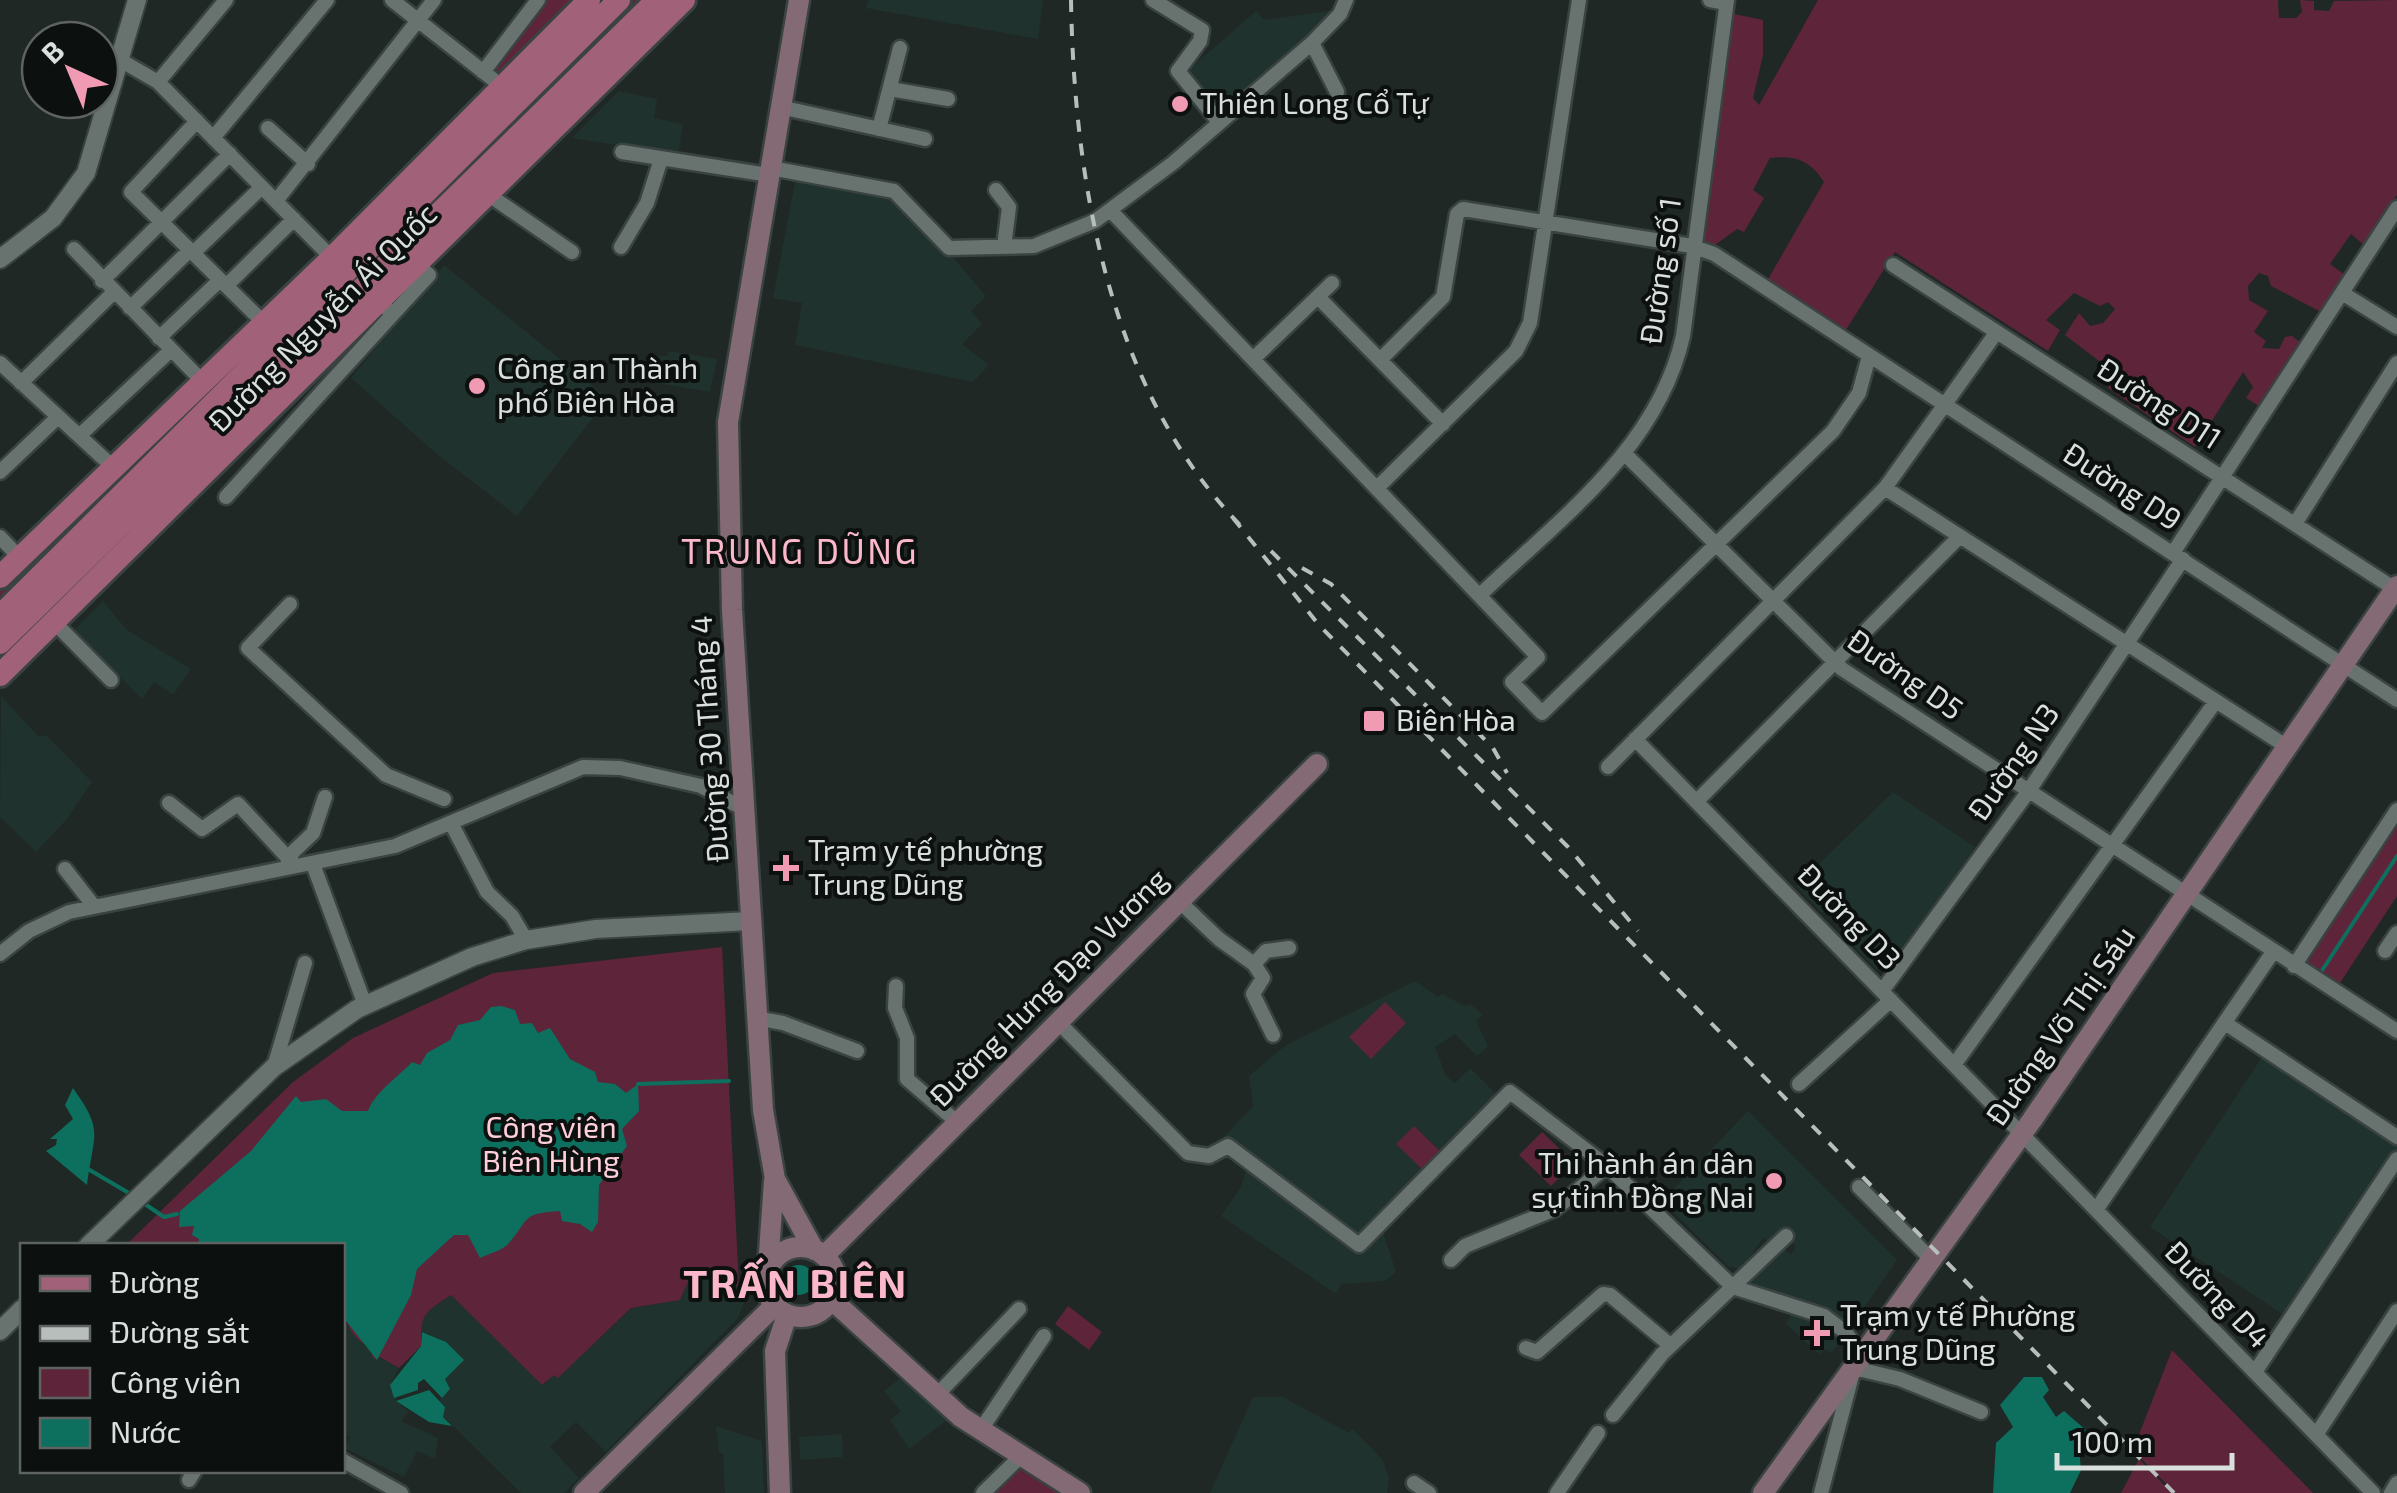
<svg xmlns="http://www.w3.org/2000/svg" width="2397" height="1493" font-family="'Exo 2',sans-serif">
	<rect width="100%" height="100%" fill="#1f2825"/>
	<!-- built -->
	<path fill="#20322d" d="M868,0H1043L1038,39L866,8Z
		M1338,10L1220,115L1185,73L1256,11L1264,20Z
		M619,91L657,99L654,118L683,124L678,155L572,138Z
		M796,177L893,196L949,253L986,296L971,311L982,324L962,344L989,365L973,382L795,345L802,303L773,298Z
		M444,265L604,395L595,415L517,516L438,455L351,378Z
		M669,351L717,359L710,392L645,381L651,356H668Z
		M103,601L127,630L191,669L173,695L154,682L142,699L118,675L110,682L67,637Z
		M1,696L39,737L46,735L92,782L66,820L36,852L0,817Z
		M1893,792L1975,847L1897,958L1876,969L1847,939L1848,931L1831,912H1821L1796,886Z
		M1415,981L1438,997L1442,994L1465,1006L1470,1004L1483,1015L1476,1021L1488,1046L1477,1056L1455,1034L1435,1047L1446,1076L1455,1083L1470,1068L1497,1095L1442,1153L1414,1126L1397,1144L1425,1172L1359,1242L1223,1138L1253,1106L1249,1076L1286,1045Z
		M2264,1054L2397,1142V1152L2287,1317L2150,1227Z
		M1748,1111L1897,1260L1850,1328L1752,1289L1753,1279L1783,1248L1791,1255L1796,1247L1781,1231L1769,1243L1763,1238L1741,1269L1728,1266L1662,1201Z
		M1247,1165L1358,1247L1381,1226L1396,1272L1385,1281L1341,1284L1336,1294L1221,1216L1241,1187Z
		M694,1269L749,1291L738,1318L606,1452L576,1422L550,1447L579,1478L564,1493H521L443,1416L445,1406L439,1400L450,1390L444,1379L446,1342L417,1329L425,1312L451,1295L543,1385L554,1374L558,1377L632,1308L680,1300Z
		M1794,1309L1808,1312L1842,1338L1831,1353L1826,1349L1819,1354L1786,1324Z
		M342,1317L364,1345L399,1368L390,1385L396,1401L409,1412L401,1421L438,1438L435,1459L417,1451L404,1477L344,1448L350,1437L343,1433Z
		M903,1376L951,1417L909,1449L890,1420L901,1411L884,1391Z
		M1253,1397H1283L1349,1433L1352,1428L1382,1459L1389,1477L1387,1493H1210Z
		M716,1426L762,1441L764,1493H725L723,1453H719Z
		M842,1434L843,1457L800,1460L799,1437Z"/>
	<!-- green -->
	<path fill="#5e2439" d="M544,0H571L500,74L491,67Z
		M628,0H647L374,269L367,262Z
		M1818,0H2278L2279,18H2296L2302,12L2300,0L2314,1V10L2329,11L2334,1L2397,0V195L2364,245L2351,234L2330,264L2345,275L2321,312L2271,286L2268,276L2259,273L2248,286L2249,300L2268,311L2254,332L2266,341L2262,348L2279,349L2285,337L2292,336L2301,343L2259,406L2246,398L2253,387L2243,372L2195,447L2108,388L2116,374L2065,335L2079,313L2090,326L2103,323L2115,309L2108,302L2100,306L2074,293L2046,320L2060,330L2048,351L1895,252L1844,333L1767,281L1824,182C1810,160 1795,155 1770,158L1753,190L1764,198L1744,232L1737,229L1711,248L1697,243L1729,13L1763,20V55L1753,98L1759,105Z
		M334,276L0,607V586Z
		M2397,811V896L2336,989L2299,966Z
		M722,947L739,1287L694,1269L680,1300L631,1308L558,1378L554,1375L542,1385L451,1295C421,1315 422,1313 421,1346L399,1368L380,1357L373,1359L371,1348C333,1331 343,1281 342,1246H125L293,1082L353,1038L493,973Z
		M1385,1002L1406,1023L1371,1059L1349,1037Z
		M1414,1126L1442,1153L1425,1172L1396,1144Z
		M1542,1132L1574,1163L1551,1186L1519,1155Z
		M1068,1306L1102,1332L1089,1350L1055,1324Z
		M2172,1350L2313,1493H2175L2133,1450Z
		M2139,1459L2172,1493H2121Z
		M1017,1464L1067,1493H988Z"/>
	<!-- water -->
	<path fill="#0d6f5d" d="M501,1006L515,1010L520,1024L532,1023L538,1033L550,1028L570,1059L595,1072L598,1082L615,1084L626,1093L638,1084L639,1111L622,1129L627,1146L599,1185L598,1222L592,1232L580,1224L562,1221L560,1211C521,1213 530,1219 509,1243C504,1250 488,1254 480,1258L468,1235H454L417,1269L411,1295L377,1360L343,1317L342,1246L198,1245L199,1239L192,1235L194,1226L179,1227L180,1211L251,1151L296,1096L301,1102L326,1099L342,1111H368C374,1093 399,1076 412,1062L420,1065L427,1053L450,1040L458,1025L480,1020L491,1007Z
		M73,1088C104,1132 94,1131 87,1185L46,1151L56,1145L57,1139H50L73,1119L65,1105Z
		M784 1280a15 15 0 1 1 30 0a15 15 0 1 1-30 0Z
		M422,1332L446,1342L464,1360L445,1379L450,1389L442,1398L424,1379L418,1383V1390L394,1398L390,1385L421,1346Z
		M2024,1377H2042L2049,1390L2043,1397L2056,1417L2064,1411L2087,1431L2086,1448H2079L2081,1470L2070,1493H1993L1996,1443L2013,1427L2000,1405Z
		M429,1390L445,1407L443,1417L452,1426L429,1422L396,1401Z"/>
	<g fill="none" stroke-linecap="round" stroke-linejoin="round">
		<!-- stream -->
		<path stroke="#0d6f5d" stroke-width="4" d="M2321,972L2397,856
			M638,1084L729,1081
			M88,1169L134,1196
			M142,1202L164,1217L177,1214"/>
		<!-- minor casing -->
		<g stroke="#3a4341" stroke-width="19">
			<path id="minor" d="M392,0L504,88
				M1153,0L1202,30L1200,41L1178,71L1219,122
				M1710,0L1726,3
				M1312,43L1337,92
				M120,60L158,82L332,258
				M483,72L538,0
				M158,82L226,0
				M890,89L948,99
				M780,107L925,139
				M197,121L131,192L264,323
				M268,128L308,164
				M879,129L900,48
				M213,138L327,0
				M622,152L769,175
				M771,168L894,191L949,248L1034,246L1095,221L1173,163L1312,43L1340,14L1346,0
				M996,190L1009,207L1004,247
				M489,195L572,252
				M276,201L434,0
				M1110,210L1538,657L1512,682L1542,713L1833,431L1859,393L1869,356
				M621,247L647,203L661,159
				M74,249L203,382
				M193,253L262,187
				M1893,265L2395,589
				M102,281L230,154
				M226,286L294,219
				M2342,293L2397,327
				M1318,297L1443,424
				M130,308L190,250
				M393,314L429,275L418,265
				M159,338L220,280
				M1254,358L1332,283
				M1380,360L1443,297L1457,214L1463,209L1692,246L1714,254L2397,700
				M0,363L114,468
				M21,383L114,292
				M79,436L171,350
				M1625,454L1842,669L2397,1031
				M0,472L58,417
				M1378,487L1516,351L1530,323L1579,0
				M1885,488L2289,748
				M226,497L393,314L380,303
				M2295,524L2397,363
				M0,537L20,558
				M2173,553L2397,208
				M1481,594C1561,518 1658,447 1683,336L1727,0
				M290,604L248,648L386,775L444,799
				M54,622L111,680
				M1635,739L2373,1493
				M1608,767L1885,488L1996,333
				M1697,801L1960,536
				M169,803L202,829L238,804L288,858
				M451,823L487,892L512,916L526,940
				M313,864L365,1005
				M287,865L293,852L313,833L325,797
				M65,869L93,905
				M1179,901L1219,939L1254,964L1263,978L1253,994L1273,1035
				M2385,951L2397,933
				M0,954L29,931L69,912L395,846L583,767L620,768L701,786L746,810
				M1254,964L1266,951L1289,948
				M2294,966L2397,810
				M896,986L895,1008L907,1038V1079L957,1122
				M1882,991L2028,792L2183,559
				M756,1018L783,1023L857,1051
				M1058,1022L1188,1153L1209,1156L1228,1146L1359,1245L1510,1092L1607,1166L1733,1287L1824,1316L1845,1332L1863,1355
				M2225,1023L2397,1137
				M1954,1065L2216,701
				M274,1067L305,963
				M1799,1084L1891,1000
				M1859,1187L1932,1260
				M2096,1210L2273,952
				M1451,1260L1465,1246L1555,1209L1607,1166
				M1526,1348L1537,1352L1603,1294L1610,1295L1670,1345
				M2255,1372L2397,1159
				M936,1396L1019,1309
				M1613,1415L1662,1354L1786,1236
				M980,1431L1044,1336
				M2316,1435L2397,1311
				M342,1460L401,1493
				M189,1480L195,1470
				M1414,1483L1429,1493
				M983,1493L1020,1457
				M1557,1493L1598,1433
				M1821,1493L1854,1368L1900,1379L1981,1412
				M2391,1493L2397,1483"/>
		</g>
		<!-- tertiary casing -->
		<g stroke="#3a4341" stroke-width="22">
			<path id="tertiary" d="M0,259L53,218L86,173L137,0
				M88,1246L274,1067L357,1009L472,957L526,940L596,929L750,921
				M0,1331L22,1309"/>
		</g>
		<!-- secondary casing -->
		<g stroke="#3a4341" stroke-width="25">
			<path id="secondary" d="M799,0L728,422L732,610L763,1110L775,1179L814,1250
				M766 1282a35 35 0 1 1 70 0a35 35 0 1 1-70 0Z
				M824,1256L1317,764
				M768,1267L774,1181
				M831,1299L961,1417L1080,1493
				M584,1493L774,1306
				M780,1493L775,1351L787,1315
				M1763,1493L2032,1120L2397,586"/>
		</g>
		<!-- primary casing -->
		<g stroke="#3a4341" stroke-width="28">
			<path id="primary" d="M0,577L332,258L589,0
				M0,616L619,0
				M0,643L657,0
				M0,675L684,0"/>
		</g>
		<!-- minor -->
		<use href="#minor" stroke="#687370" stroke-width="14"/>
		<!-- tertiary -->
		<use href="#tertiary" stroke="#687370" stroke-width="18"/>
		<!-- secondary -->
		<use href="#secondary" stroke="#846a74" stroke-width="20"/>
		<!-- primary -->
		<use href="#primary" stroke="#a16178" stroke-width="22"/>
		<!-- rail -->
		<path stroke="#b8bebc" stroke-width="4" stroke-dasharray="12 12" stroke-linecap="butt" d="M1071,0C1074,182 1109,391 1241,526
			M1233,518L1319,625L2174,1493
			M1271,551L1568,847L1638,931
			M1302,568L1331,584L1493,748L1507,773"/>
	</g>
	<!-- markers -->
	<g fill="#f19ab4" stroke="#0c100f" stroke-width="4">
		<circle cx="1180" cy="104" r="10"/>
		<circle cx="477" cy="386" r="10"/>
		<rect x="1362" y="709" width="24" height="24" rx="5"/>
		<path d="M781 853h10v10h10v10h-10v10h-10v-10h-10v-10h10z"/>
		<circle cx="1774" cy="1181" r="10"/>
		<path d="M1812 1318h10v10h10v10h-10v10h-10v-10h-10v-10h10z"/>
	</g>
	<g text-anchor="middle" stroke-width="8" stroke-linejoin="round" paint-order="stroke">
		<!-- poi labels -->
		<g font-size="30" fill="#dae0de" stroke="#0c100f" text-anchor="start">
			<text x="1200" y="114">Thiên Long Cổ Tự</text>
			<text x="497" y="379">Công an Thành<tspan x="497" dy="34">phố Biên Hòa</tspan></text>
			<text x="1396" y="731">Biên Hòa</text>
			<text x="808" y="861">Trạm y tế phường<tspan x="808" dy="34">Trung Dũng</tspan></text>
			<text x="1754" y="1174" text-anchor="end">Thi hành án dân<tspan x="1754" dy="34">sự tỉnh Đồng Nai</tspan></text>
			<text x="1840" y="1326">Trạm y tế Phường<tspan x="1840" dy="34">Trung Dũng</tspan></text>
		</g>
		<!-- street labels -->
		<g font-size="30" fill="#dae0de" stroke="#0c100f">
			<text transform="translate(1661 271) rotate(-82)" y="10">Đường số 1</text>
			<text transform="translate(323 318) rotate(-45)" y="10">Đường Nguyễn Ái Quốc</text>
			<text transform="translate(2159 404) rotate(33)" y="10">Đường D11</text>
			<text transform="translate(2122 487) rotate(33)" y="10">Đường D9</text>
			<text transform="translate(1905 675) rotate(35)" y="10">Đường D5</text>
			<text transform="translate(710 739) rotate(-94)" y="10">Đường 30 Tháng 4</text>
			<text transform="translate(2014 762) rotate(-55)" y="10">Đường N3</text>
			<text transform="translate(1849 917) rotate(46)" y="10">Đường D3</text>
			<text transform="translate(1049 988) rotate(-45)" y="10">Đường Hưng Đạo Vương</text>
			<text transform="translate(2061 1026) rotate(-55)" y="10">Đường Võ Thị Sáu</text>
			<text transform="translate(2217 1295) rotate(46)" y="10">Đường D4</text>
		</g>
		<!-- park labels -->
		<g font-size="30" fill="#fecedb" stroke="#0c100f">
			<text x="551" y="1138">Công viên<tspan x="551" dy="34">Biên Hùng</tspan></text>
		</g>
		<!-- quarter labels -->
		<g font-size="35" letter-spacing="2.5" fill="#fab8ca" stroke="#0c100f">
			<text x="800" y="564">TRUNG DŨNG</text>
		</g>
		<!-- district labels -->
		<g font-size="40" font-weight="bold" letter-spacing="2.5" fill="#fab8ca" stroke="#0c100f">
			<text x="796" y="1298">TRẤN BIÊN</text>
		</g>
	</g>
	<!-- legend -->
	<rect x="20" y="1243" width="325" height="230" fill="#0c100f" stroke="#5e6362" stroke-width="2.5"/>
	<rect x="40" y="1276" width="50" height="15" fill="#a16178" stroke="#5e6362" stroke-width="2.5"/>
	<text x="110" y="1293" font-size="30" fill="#dae0de">Đường</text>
	<rect x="40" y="1326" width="50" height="15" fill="#b8bebc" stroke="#5e6362" stroke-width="2.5"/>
	<text x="110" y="1343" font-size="30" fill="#dae0de">Đường sắt</text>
	<rect x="40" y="1368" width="50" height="30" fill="#5e2439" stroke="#5e6362" stroke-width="2.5"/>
	<text x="110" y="1393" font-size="30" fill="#dae0de">Công viên</text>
	<rect x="40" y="1418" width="50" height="30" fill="#0d6f5d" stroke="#5e6362" stroke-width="2.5"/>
	<text x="110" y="1443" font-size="30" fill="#dae0de">Nước</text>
	<!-- north arrow -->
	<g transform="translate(70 70) rotate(316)"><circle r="48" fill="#0c100f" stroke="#5e6362" stroke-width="2.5"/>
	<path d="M0-8L18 38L0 25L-18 38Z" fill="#f19ab4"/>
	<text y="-15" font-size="28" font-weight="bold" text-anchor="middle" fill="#dae0de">B</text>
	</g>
	<!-- scale -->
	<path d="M2057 1453v15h175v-15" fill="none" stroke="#dae0de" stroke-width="5"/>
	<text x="2072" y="1453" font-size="30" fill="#dae0de" stroke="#0c100f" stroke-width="8" paint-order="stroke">100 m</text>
</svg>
